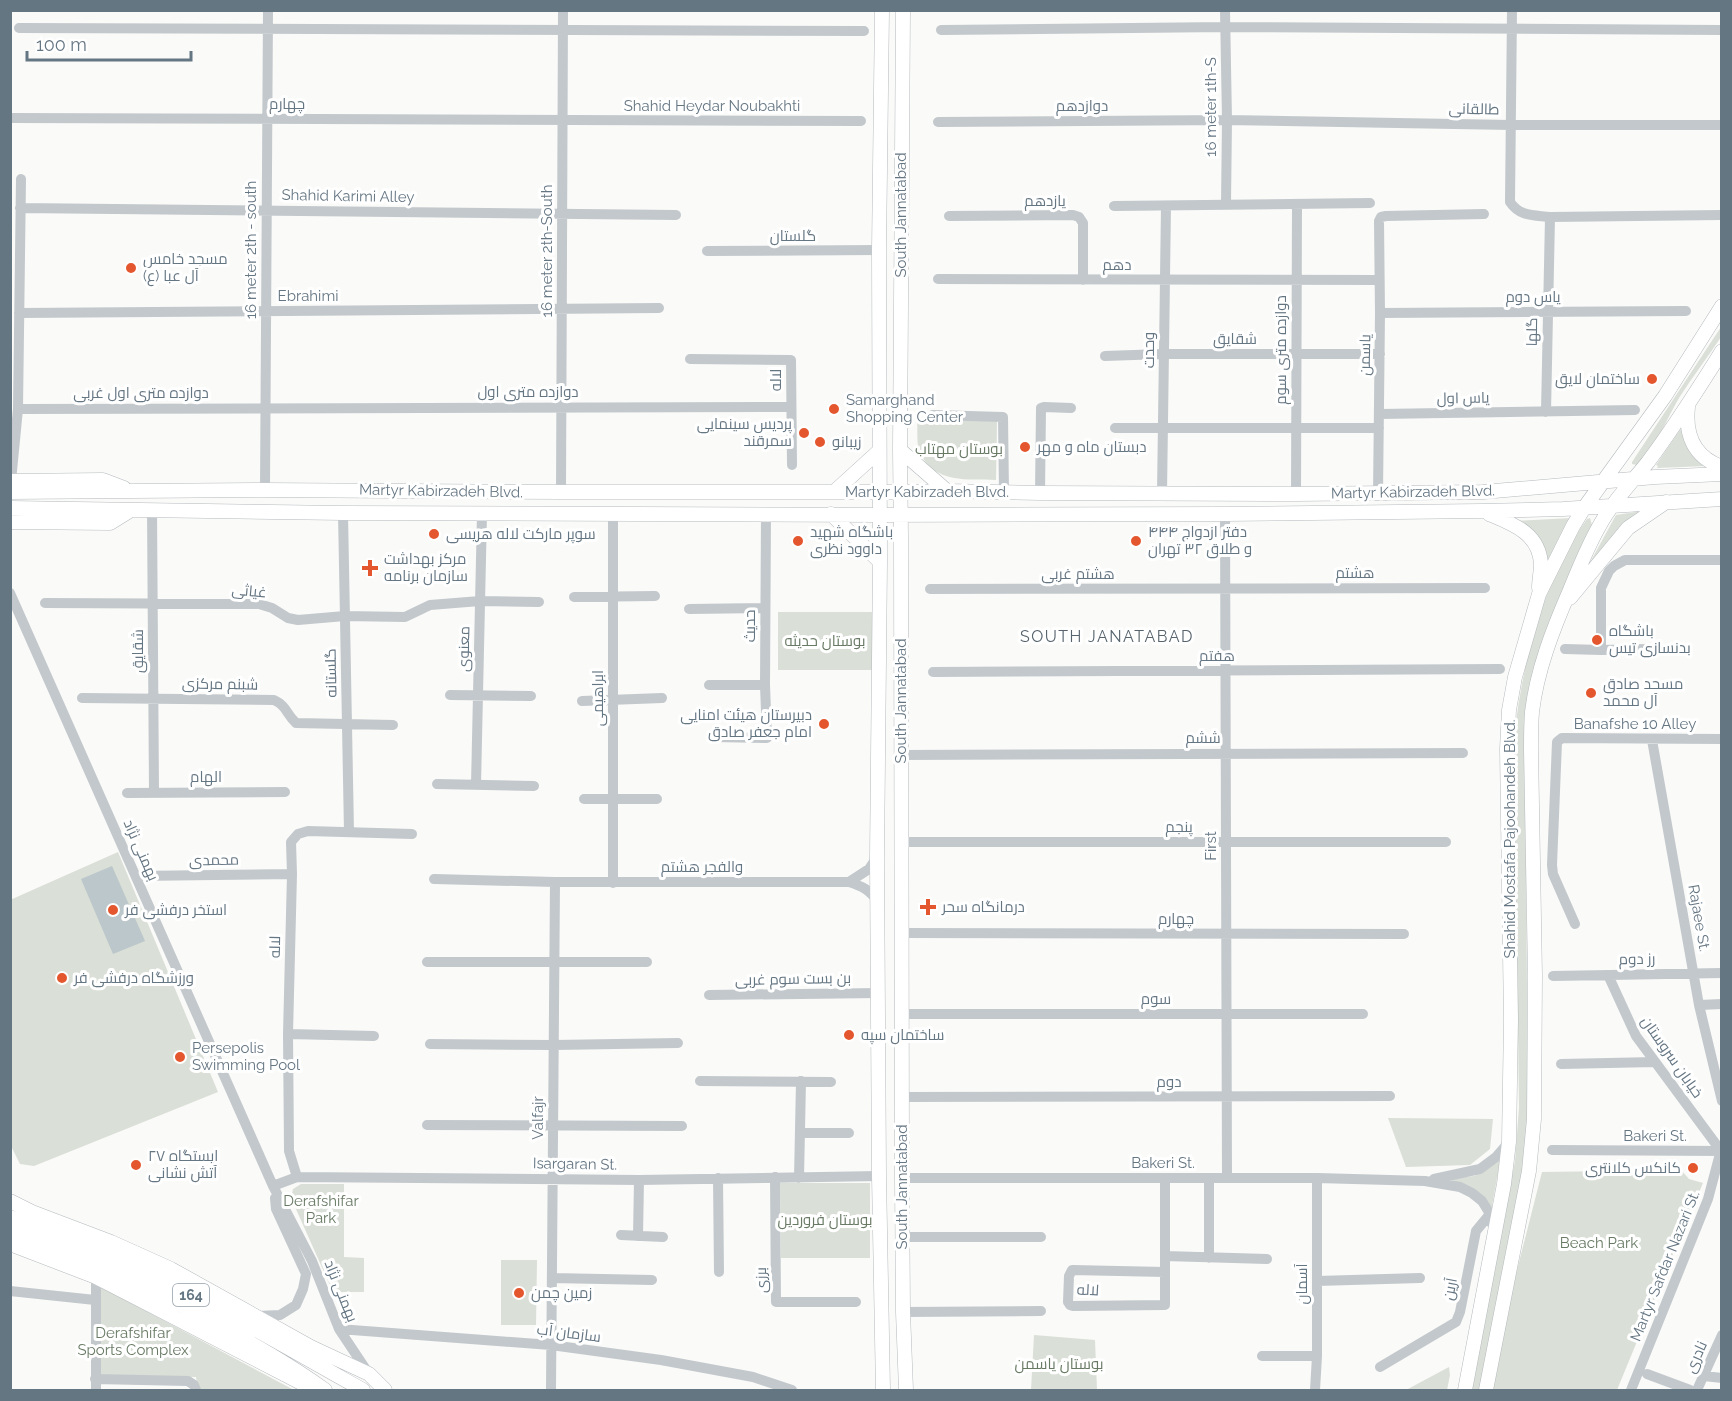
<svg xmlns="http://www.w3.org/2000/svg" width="1732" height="1401" font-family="Raleway,Cairo,sans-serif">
	<rect width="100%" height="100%" fill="#fafaf8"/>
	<!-- green -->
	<path fill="#dadfd7" d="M1721,327V337C1708,357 1692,377 1679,398C1666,420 1656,448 1637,465L1632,464V462Z
		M917,420L997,421L996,480C968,479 935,484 920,453C916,444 918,430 917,420Z
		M1682,427C1687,448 1690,451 1706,466L1657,468L1658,466L1656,465Z
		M1649,510L1576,588L1616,515Z
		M1572,518L1542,578L1543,565L1513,521Z
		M1590,518L1592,525L1573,564L1570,588L1554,610L1534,670L1525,724L1528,1117L1525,1162L1482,1390H1472L1515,1161L1519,1107L1514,739C1522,663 1542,582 1587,519Z
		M778,612H872L873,670H778Z
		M118,852L218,1092L34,1166L20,1164L10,1144V900Z
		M1388,1118L1493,1119L1490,1149L1470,1165L1406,1167Z
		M1501,1156L1491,1211L1487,1202L1438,1180L1474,1176L1482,1173Z
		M1681,1170L1689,1179L1703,1183L1685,1225L1617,1390H1493L1515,1278L1542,1172Z
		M780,1183H870V1258H781Z
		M301,1184H344V1257L364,1258V1292H333L291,1198L293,1189Z
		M501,1260H537L536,1325H501Z
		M99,1286L294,1390H198L196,1377L98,1375Z
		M1034,1335L1095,1340L1097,1390H1031Z
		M1449,1367L1450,1375L1447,1390H1406Z"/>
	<!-- water -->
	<path fill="#bbc7cb" d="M112,866L145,941L113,954L81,879Z"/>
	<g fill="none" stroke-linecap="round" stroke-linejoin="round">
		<!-- major casing -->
		<g stroke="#b5babe" stroke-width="15">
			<path id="major" d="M882,10L879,250L880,562L877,857L879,1176L883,1390
				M903,10L900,450L901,537L902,1178L903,1312L906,1390
				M1688,407C1685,434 1693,457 1722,467
				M900,450L947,491
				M10,481L103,480L124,488
				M10,492L265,490L561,492H900L947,491L1040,493L1296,494L1483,492L1655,477L1722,474
				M834,492L879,451
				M10,508L343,513L880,515L1225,514L1481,511L1563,509L1722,499
				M831,514L880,562
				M1489,514C1513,524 1539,533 1541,564C1541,572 1539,580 1539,588
				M10,522L110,523L131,510
				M1570,598L1628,528L1666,502
				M10,1201L32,1212L111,1242L171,1269L311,1347L369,1374L385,1390
				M10,1217C62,1236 113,1256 162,1280C231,1314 296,1353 363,1390
				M10,1231C80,1256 147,1286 211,1321C251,1343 289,1364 325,1390
				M10,1244L96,1277L311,1388
				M1465,1390L1504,1184L1509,1142L1511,1020L1507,749L1509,710L1515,677L1539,594L1573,526L1584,508L1665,396L1722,306
				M1486,1390L1529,1171L1534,1119L1535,976L1531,749C1531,737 1531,725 1532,712C1537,670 1553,629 1570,590C1579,568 1588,545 1601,523C1613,501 1632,482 1648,462C1675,426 1698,389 1722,351"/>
		</g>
		<!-- minor -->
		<path stroke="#c3c8cc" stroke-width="10" d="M1225,10L1227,120L1226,204
			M1512,10L1510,202C1520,217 1534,215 1550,217L1722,215
			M19,28L864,31
			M941,30L1225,27L1722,30
			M10,118L861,121
			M938,122L1227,120L1511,125H1722
			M1114,206L1370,203
			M20,208L676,215
			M949,216L1073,215L1079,217L1083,223V280
			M707,251L879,250
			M938,279L1379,280
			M19,313L659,308
			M1380,313L1686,311
			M1105,356L1163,354H1380
			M690,359L791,360L792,465
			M18,409L791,407
			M1546,412L1550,217
			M1379,414L1635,410
			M933,415L1003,417L1004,492
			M1115,428H1379
			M11,481L18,409L21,179
			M265,490L268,10
			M561,492L563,10
			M1040,493L1041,408L1044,407L1071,408
			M1162,494L1166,206
			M1296,494L1297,205
			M1378,494L1380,313L1379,221L1381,217L1386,216L1484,214
			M152,510L154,792
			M343,513L349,832
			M1225,514L1227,1178
			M930,589L1485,588
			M10,593L273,1186L312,1261L339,1329L369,1374
			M574,597L655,596
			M45,603L259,604L272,608L288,618L298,620L345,616L405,617L430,605L480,601L539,602
			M689,609L765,608
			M1565,649L1601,650
			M1648,649L1601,650V588L1609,571L1614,566L1625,560H1722
			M933,672L1500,669
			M709,685H765
			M450,695L531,696
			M82,698L274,700C287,706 286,714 296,723L393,725
			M582,701L662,698
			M714,737L767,738L765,685L766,514
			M1652,740L1699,1005L1722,1101
			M901,755L1463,753
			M437,784L534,786
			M476,785L482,513
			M127,793L285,792
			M584,799H657
			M901,842H1446
			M136,876L292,874
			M434,879L555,882H849C862,886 870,890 878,902
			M849,882L869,869L877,857
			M613,883V513
			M1575,924L1553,874L1552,865L1557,742L1562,738L1722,739
			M901,933L1404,934
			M427,962H647
			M1608,975L1636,1036L1721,1151
			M1553,976L1722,973
			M709,995L879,993
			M1699,1005L1722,1004
			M901,1014H1363
			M288,1034L374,1036
			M430,1044L554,1045L678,1043
			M1561,1064L1655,1062
			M700,1081L831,1082
			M901,1097L1390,1096
			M427,1125L682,1126
			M800,1133H849
			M1552,1150L1722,1151
			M297,1177L289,1151L288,1034L292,874L291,842L298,834L308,831L412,834
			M775,1177L776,1302H856
			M718,1178L719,1272
			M799,1178L801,1081
			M902,1178H1317L1425,1181L1460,1187L1472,1193L1482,1201L1490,1214L1494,1231
			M1165,1178V1305L1073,1306L1070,1305L1068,1302L1069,1276L1072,1270L1165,1272
			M1434,1179L1480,1169L1496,1157L1509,1142
			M273,1186L297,1177L639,1180L879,1176
			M621,1235L663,1237
			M638,1236L639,1180
			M903,1237H1041
			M1165,1256L1267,1259
			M1209,1258V1178
			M96,1277V1390
			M552,1278L652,1280
			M1317,1281L1420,1278
			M10,1291L95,1300
			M903,1312L1041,1311
			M258,1316L280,1315L296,1305L303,1289L306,1274L276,1209L275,1198
			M339,1329L551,1345L661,1360L753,1377L792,1390
			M1262,1356H1317
			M1380,1367L1456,1322L1460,1312L1476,1231L1490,1214
			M1647,1374L1690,1390
			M1704,1376L1722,1378
			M95,1379L188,1381L194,1385L196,1390
			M551,1390L555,882
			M1315,1390L1317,1356V1178
			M1631,1390L1708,1199L1722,1146
			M1697,1390L1722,1335"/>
		<!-- major -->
		<use href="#major" stroke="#fff" stroke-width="14"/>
	</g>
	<!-- markers -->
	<g fill="#e4572e" stroke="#fff" stroke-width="2">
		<circle cx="131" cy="268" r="6"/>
		<circle cx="1652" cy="379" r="6"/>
		<circle cx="834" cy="409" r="6"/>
		<circle cx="804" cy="433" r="6"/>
		<circle cx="820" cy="442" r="6"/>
		<circle cx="1025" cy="447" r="6"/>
		<circle cx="434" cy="534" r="6"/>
		<circle cx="798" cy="541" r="6"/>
		<circle cx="1136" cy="541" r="6"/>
		<path d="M367 559h6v6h6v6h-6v6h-6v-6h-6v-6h6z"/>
		<circle cx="1597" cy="640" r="6"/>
		<circle cx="1591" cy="693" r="6"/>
		<circle cx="824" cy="724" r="6"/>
		<path d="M925 898h6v6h6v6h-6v6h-6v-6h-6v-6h6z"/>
		<circle cx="113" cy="910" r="6"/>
		<circle cx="62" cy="978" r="6"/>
		<circle cx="849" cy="1035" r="6"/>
		<circle cx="180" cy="1057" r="6"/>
		<circle cx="136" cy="1165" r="6"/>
		<circle cx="1693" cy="1168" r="6"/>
		<circle cx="519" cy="1293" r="6"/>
	</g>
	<g text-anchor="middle" stroke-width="6" stroke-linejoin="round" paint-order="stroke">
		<!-- shield labels -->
		<rect fill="#fff" stroke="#939fa8" stroke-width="1.5" x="173" y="1284" width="36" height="22" rx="4.5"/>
		<g font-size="14" font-weight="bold" fill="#657683">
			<text x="191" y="1300">164</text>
		</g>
		<!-- street labels -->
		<g font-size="15" fill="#657683" stroke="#fff">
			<text x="287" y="109">چهارم</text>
			<text x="712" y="111">Shahid Heydar Noubakhti</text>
			<text x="1082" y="111">دوازدهم</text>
			<text transform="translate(1211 107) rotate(-90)" y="5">16 meter 1th-S</text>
			<text transform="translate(1474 109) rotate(1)" y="5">طالقانی</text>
			<text transform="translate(348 196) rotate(1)" y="5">Shahid Karimi Alley</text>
			<text x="1045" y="206">یازدهم</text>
			<text transform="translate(901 215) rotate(-90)" y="5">South Jannatabad</text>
			<text x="793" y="241">گلستان</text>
			<text transform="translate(251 250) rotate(-90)" y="5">16 meter 2th - south</text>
			<text transform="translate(547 251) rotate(-90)" y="5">16 meter 2th-South</text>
			<text x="1117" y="270">دهم</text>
			<text x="308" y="301">Ebrahimi</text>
			<text x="1533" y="302">یاس دوم</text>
			<text transform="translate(1532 332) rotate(-89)" y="5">گلها</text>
			<text x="1235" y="344">شقایق</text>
			<text transform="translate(1149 350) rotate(-90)" y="5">وحدت</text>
			<text transform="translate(1281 350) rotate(-90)" y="5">دوازده متری سوم</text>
			<text transform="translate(1365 355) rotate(-89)" y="5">یاسمن</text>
			<text transform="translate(776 380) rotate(-90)" y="5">لاله</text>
			<text x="528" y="397">دوازده متری اول</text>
			<text x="141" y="398">دوازده متری اول غربی</text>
			<text transform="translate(1463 398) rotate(-1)" y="5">یاس اول</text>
			<text transform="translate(441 491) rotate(1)" y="5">Martyr Kabirzadeh Blvd.</text>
			<text x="927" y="497">Martyr Kabirzadeh Blvd.</text>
			<text transform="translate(1413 492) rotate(-1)" y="5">Martyr Kabirzadeh Blvd.</text>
			<text x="1355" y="578">هشتم</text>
			<text x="1078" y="579">هشتم غربی</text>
			<text transform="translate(249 591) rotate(5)" y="5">غیاثی</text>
			<text transform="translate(750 626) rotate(-90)" y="5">حدیث</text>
			<text transform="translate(464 649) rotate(-89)" y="5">معنوی</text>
			<text transform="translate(138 651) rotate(-90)" y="5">شقایق</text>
			<text x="1217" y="661">هفتم</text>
			<text transform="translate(331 673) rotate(-91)" y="5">گلستانه</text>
			<text transform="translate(220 684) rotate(1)" y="5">شبنم مرکزی</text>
			<text transform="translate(598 698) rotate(-90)" y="5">ابراهیمی</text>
			<text transform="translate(901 701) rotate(-90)" y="5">South Jannatabad</text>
			<text x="1635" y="729">Banafshe 10 Alley</text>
			<text x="1203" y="743">ششم</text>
			<text x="206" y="782">الهام</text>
			<text x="1179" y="832">پنجم</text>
			<text transform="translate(1510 839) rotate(-90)" y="5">Shahid Mostafa Pajoohandeh Blvd.</text>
			<text transform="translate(1211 846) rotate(-90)" y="5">First</text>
			<text transform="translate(141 850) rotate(66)" y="5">بهمنی نژاد</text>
			<text transform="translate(214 860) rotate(-1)" y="5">محمدی</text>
			<text x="702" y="872">والفجر هشتم</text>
			<text transform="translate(1699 918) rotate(80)" y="5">Rajaee St.</text>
			<text x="1176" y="924">چهارم</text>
			<text transform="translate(275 947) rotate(-89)" y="5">لاله</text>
			<text transform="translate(1637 959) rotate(-1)" y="5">رز دوم</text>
			<text transform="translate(793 979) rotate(-1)" y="5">بن بست سوم غربی</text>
			<text x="1156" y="1004">سوم</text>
			<text transform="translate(1672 1057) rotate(55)" y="5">خیابان سروستان</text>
			<text x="1169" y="1087">دوم</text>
			<text transform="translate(538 1118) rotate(-90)" y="5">Valfajr</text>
			<text x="1655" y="1141">Bakeri St.</text>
			<text x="1163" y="1168">Bakeri St.</text>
			<text transform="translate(575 1164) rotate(1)" y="5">Isargaran St.</text>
			<text transform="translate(902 1187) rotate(-90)" y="5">South Jannatabad</text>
			<text transform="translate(1665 1266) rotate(-68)" y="5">Martyr Safdar Nazari St.</text>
			<text transform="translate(761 1280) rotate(-90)" y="5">برزی</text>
			<text transform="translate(1302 1284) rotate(-90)" y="5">آسمان</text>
			<text transform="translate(1450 1289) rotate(-79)" y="5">آرین</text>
			<text transform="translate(1088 1290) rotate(3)" y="5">لاله</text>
			<text transform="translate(341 1291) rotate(68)" y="5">بهمنی نژاد</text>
			<text transform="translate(569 1333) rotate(7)" y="5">سازمان آب</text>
			<text transform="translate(1696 1357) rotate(-66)" y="5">نادری</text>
		</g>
		<!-- poi labels -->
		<g font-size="15" fill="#657683" stroke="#fff" text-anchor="start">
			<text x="143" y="264">مسجد خامس<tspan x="143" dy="17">آل عبا (ع)</tspan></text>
			<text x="1640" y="384" text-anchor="end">ساختمان لایق</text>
			<text x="846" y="405">Samarghand<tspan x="846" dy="17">Shopping Center</tspan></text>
			<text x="792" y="429" text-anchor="end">پردیس سینمایی<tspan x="792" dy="17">سمرقند</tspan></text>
			<text x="832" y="447">زیبانو</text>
			<text x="1037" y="452">دبستان ماه و مهر</text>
			<text x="810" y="537">باشگاه شهید<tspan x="810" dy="17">داوود نظری</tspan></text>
			<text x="1148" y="537">دفتر ازدواج ۴۴۴<tspan x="1148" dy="17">و طلاق ۳۲ تهران</tspan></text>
			<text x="446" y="539">سوپر مارکت لاله هریسی</text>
			<text x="384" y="564">مرکز بهداشت<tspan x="384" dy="17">سازمان برنامه</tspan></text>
			<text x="1609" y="636">باشگاه<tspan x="1609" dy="17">بدنسازی تیس</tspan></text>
			<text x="1603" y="689">مسجد صادق<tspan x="1603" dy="17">آل محمد</tspan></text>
			<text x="812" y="720" text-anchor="end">دبیرستان هیئت امنایی<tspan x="812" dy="17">امام جعفر صادق</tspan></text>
			<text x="942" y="912">درمانگاه سحر</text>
			<text x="125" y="915">استخر درفشی فر</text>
			<text x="74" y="983">ورزشگاه درفشی فر</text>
			<text x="861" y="1040">ساختمان سپه</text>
			<text x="192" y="1053">Persepolis<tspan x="192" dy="17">Swimming Pool</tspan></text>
			<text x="148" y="1161">ایستگاه ۲۷<tspan x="148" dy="17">آتش نشانی</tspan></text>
			<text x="1681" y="1173" text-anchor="end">کانکس کلانتری</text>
			<text x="531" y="1298">زمین چمن</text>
		</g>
		<!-- park labels -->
		<g font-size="15" fill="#687a64" stroke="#fff">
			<text x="959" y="454">بوستان مهتاب</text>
			<text x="825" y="646">بوستان حدیثه</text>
			<text x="321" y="1206">Derafshifar<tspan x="321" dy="17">Park</tspan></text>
			<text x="825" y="1225">بوستان فروردین</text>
			<text x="1599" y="1248">Beach Park</text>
			<text x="133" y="1338">Derafshifar<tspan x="133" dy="17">Sports Complex</tspan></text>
			<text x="1059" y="1369">بوستان یاسمن</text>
		</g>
		<!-- neighbourhood labels -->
		<g font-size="16" letter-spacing="1.5" fill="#57646e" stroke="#fff">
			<text x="1107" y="642">SOUTH JANATABAD</text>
		</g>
	</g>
	<!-- border -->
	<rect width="1732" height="1401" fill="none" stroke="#657683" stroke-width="24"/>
	<!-- scale -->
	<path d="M27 51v9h164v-9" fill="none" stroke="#657683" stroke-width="3"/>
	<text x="36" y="51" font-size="18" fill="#657683" stroke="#ffffff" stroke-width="4.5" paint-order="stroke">100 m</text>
</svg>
